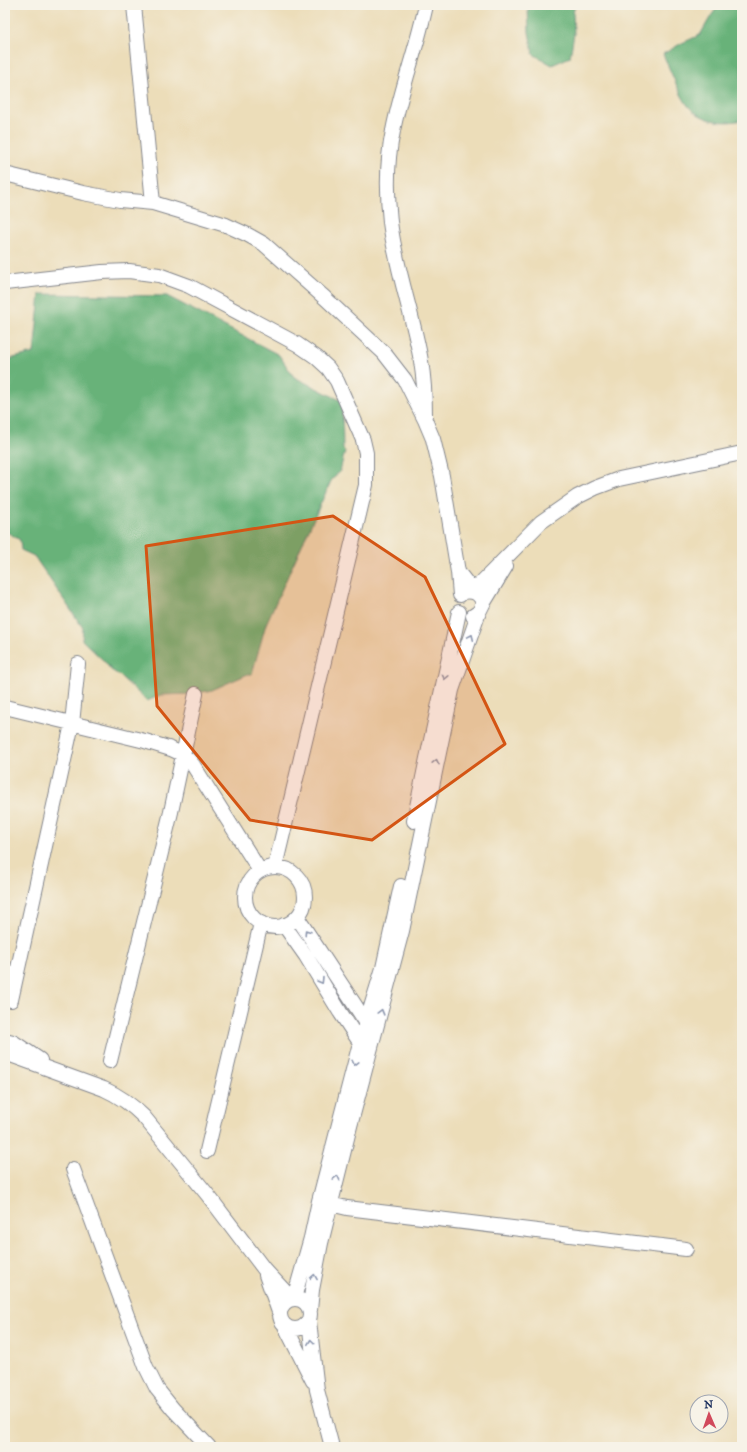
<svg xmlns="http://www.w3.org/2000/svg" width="747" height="1452" font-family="'IM FELL DW Pica',serif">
	<rect width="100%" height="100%" fill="#f7f3e8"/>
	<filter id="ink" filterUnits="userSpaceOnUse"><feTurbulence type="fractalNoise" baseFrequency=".025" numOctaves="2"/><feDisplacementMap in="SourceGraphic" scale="8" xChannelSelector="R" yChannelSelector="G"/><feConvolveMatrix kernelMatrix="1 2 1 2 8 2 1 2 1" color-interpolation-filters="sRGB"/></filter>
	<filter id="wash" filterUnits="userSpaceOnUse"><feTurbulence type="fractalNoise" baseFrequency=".012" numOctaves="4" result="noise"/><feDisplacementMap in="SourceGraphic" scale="16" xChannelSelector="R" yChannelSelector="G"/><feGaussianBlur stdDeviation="0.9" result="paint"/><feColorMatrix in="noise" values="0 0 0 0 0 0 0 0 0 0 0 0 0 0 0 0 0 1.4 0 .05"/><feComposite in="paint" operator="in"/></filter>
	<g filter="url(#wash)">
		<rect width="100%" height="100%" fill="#ecddb9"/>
		<!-- forest -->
		<path fill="#68b279" stroke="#42706c" d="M524,5H576L573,12L574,34L570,57L552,65L533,54L529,32L528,9Z
			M719,5H742V120C724,124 707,122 692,110C682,102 669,67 663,54L682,43L700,35L711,16Z
			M40,294L167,296L279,355L294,377L342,401L343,449L345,451L340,471L331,481L266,624L252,674H248L212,690L193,694L161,695L147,701L119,675L111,670L105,662L82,640L83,628L34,556L21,550L20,540L5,531V360L34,353Z"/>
	</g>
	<g filter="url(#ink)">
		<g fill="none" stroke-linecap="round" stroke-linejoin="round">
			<!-- minor casing -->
			<g stroke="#84868c" stroke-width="16">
				<path id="minor" d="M134,5L153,203
					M5,174L83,193L120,200L153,203L226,225L248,235L264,244L325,298L384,353L405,380L425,420L433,439L442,476L458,572L460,595
					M5,283L102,272L129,271L159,275L189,286L297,344L316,357L328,368L337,381L363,440L366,453V485L275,867
					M425,416C425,397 424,379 421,361C413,315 396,269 390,222C387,194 387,159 393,131C401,89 417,48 426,5
					M458,572L473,591L541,522L577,497L595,488L619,479L742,453
					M464,592C474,590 481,594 483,604
					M473,616L479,612L483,604L506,566
					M5,707L145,741L171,749L184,755L193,765L260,871
					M414,821L426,763L459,612
					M245 897a30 30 0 1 1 60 0a30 30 0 1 1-60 0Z
					M297,917L370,1028
					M284,925L306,956L340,1012L363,1047
					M11,1000L72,724L78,664
					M5,1040L13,1042L40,1060
					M5,1053L104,1089C120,1096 132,1105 144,1117L207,1194L264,1269L292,1299
					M110,1061L171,812L196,694
					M207,1151L261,923
					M73,1169L146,1367L157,1389L173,1409L209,1447
					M330,1204L347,1208L686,1249
					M266,1275L279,1312
					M294,1298L311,1238L319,1201L360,1043L383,968L401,886
					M280 1314a15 15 0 1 1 30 0a15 15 0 1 1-30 0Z
					M310,1310L312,1290L321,1243L350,1126L402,931L452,690L479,612
					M309,1321L317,1390L332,1447
					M285,1326L313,1381"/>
			</g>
			<!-- minor -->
			<use href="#minor" stroke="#fff" stroke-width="14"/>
		</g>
		<!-- one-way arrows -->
		<defs><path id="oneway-chevron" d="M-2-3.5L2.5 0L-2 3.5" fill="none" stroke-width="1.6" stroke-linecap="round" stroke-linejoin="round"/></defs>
		<g stroke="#8d97ae">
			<use href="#oneway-chevron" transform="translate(471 637) rotate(-66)"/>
			<use href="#oneway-chevron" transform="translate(445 677) rotate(103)"/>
			<use href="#oneway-chevron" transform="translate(436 762) rotate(-78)"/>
			<use href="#oneway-chevron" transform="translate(307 932) rotate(-124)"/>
			<use href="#oneway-chevron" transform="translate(321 981) rotate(59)"/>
			<use href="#oneway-chevron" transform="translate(381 1012) rotate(-75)"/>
			<use href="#oneway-chevron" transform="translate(355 1063) rotate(104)"/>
			<use href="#oneway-chevron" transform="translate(337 1178) rotate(-76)"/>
			<use href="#oneway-chevron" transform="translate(314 1277) rotate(-81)"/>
			<use href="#oneway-chevron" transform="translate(311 1342) rotate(-97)"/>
		</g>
	</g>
	<!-- marked area -->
	<path fill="#d45514" fill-opacity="0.2" stroke="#d45514" stroke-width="3" stroke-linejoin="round" d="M333,516L425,577L505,744L372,840L250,820L157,706L146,546Z"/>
	<!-- margin -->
	<rect width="747" height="1452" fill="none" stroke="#f7f3e8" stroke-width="20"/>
	<!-- north arrow -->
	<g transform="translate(709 1414) rotate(358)"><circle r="19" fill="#f7f3e8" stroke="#9fa5b1"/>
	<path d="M0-3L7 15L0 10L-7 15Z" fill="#d1495b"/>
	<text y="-6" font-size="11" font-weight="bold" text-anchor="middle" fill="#1b2f5e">N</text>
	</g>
</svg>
